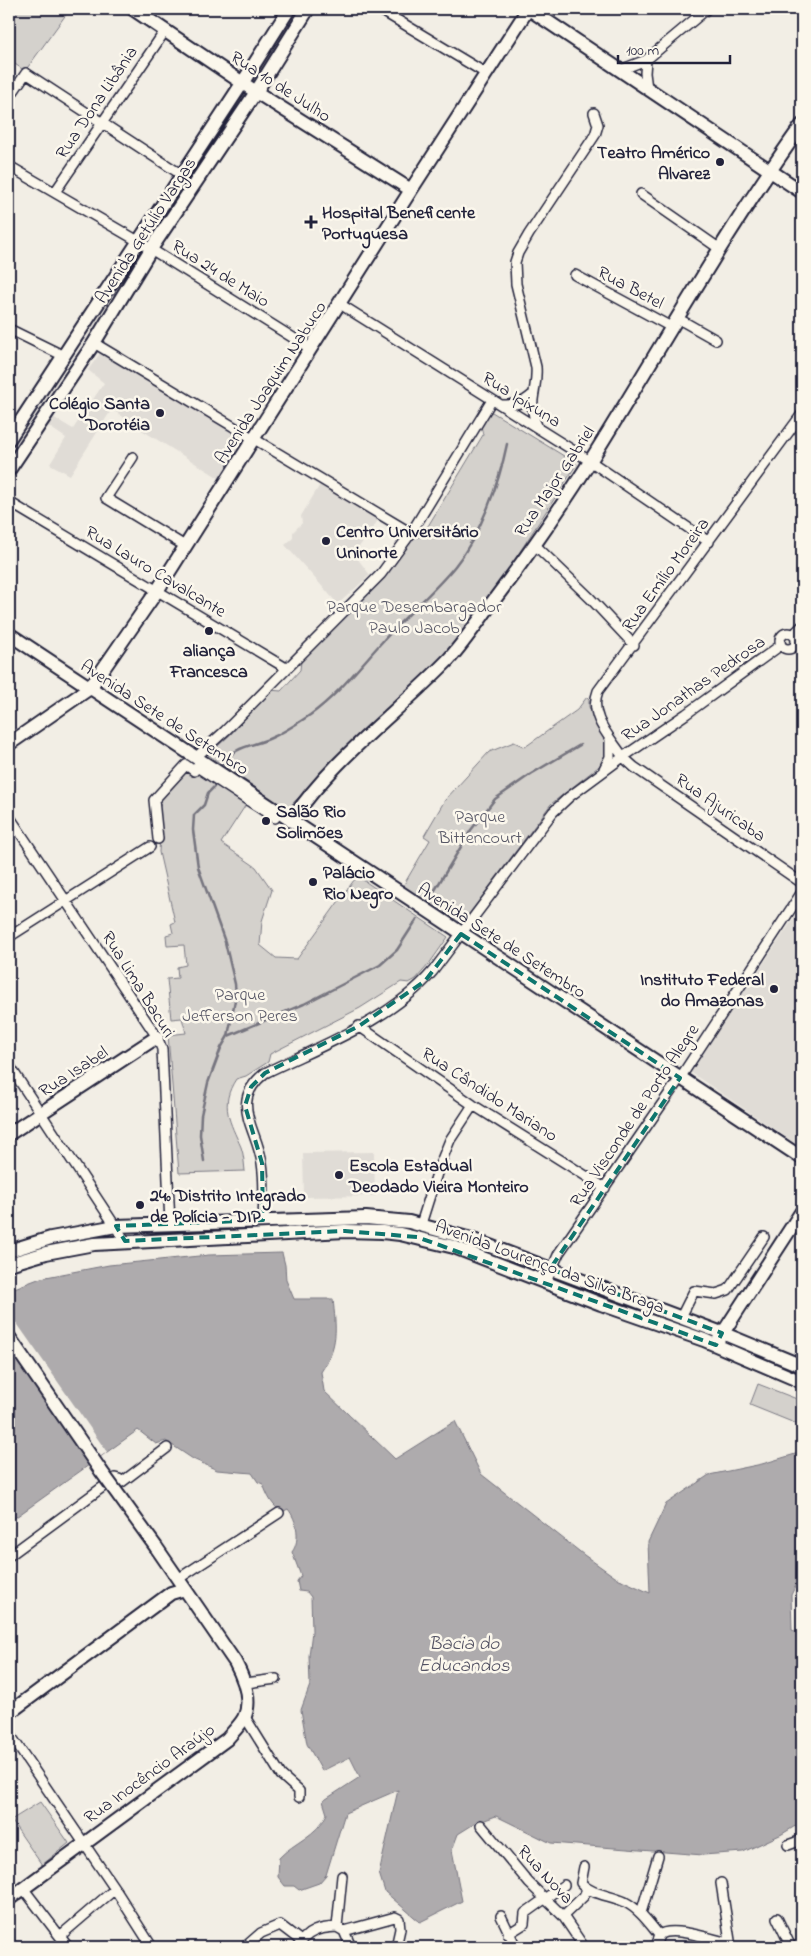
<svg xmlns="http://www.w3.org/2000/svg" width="811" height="1956" font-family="'Indie Flower',sans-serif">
	<rect width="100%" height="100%" fill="#f2eee5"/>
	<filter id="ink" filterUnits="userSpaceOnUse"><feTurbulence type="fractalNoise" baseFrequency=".02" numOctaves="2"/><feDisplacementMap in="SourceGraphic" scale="10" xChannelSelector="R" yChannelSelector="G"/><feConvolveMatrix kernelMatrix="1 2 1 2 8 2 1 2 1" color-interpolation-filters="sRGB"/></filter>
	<g filter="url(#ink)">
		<!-- built -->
		<path fill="#e0dcd6" d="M101,352L243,438L219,478L140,429L112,409L70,475L50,464L66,438L48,426L53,417L73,429L104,383L88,370Z
			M321,483L379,519L354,554L370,575L338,604L285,545L293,538V532L302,523L301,516Z
			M802,906V1148L690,1072Z
			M374,1152L375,1196L304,1197L303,1153Z"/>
		<!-- green -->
		<path fill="#d4d1cc" stroke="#7b7a84" d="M9,9H70L25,71L9,60Z
			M492,412L577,464L476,619L447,655L334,762L289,807L285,808L208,755L232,733L270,690L281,691L300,670L301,661L389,571L414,538L422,536L483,435L481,426L488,414Z
			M587,697L589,699V707L607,742V760L551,804L460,926L403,886L430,840L424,836L445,800L489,752L514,742L525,747L577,710Z
			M185,767L197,770L247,803L221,843L256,867L272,890L262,921L260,945L276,958L297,959L357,876L448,937L429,964L416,979L409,983L401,982L360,1008L270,1054L268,1062L246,1076L236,1079C219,1105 230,1122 241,1147C244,1155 244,1163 245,1171L179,1173L168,1035L186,1033L182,1018L171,1019L167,979L178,978L177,967L186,965L184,945L167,946L166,935L173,933L171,924L175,922L159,852L160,837L158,810L161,804L157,800Z
			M758,1384L802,1401V1411L797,1424L750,1405Z
			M40,1802L69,1843L42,1865L11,1820Z"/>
		<!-- water -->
		<path fill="#aeabad" stroke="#76747f" d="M282,1253L285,1265L286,1280L294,1299H333C336,1329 339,1345 321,1372L324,1391L395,1459L455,1421L481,1474L584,1555L615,1577L650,1593L648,1542L666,1504L709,1475L762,1464L802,1452V1573L791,1595L792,1630L802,1634V1822L782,1834L743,1852L703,1855L551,1843L496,1816L474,1824L458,1834L452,1850L462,1901L420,1922L385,1892L379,1873L398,1790L345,1813L326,1875L319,1883L299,1890L294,1886H285L278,1877L279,1858C294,1842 317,1836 327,1814L323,1801L360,1777L350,1757L322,1771L307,1744L301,1710L310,1685L309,1656L312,1631L311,1597L307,1592L299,1591L297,1581L301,1576L292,1552C301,1540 297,1520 288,1509L282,1512C272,1506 267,1495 263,1484L258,1482L252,1473L217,1470L193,1459L166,1441L156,1444L138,1430L9,1522V1290L41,1278L109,1265L209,1255Z"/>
		<!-- pier -->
		<path fill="#f2eee5" d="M9,1312L107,1452L89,1464L9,1350Z"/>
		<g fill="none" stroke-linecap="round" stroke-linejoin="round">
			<!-- stream -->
			<path stroke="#76747f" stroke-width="2.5" d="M223,764C233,746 254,746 271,738C285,732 298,723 310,715C338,695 359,667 382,642C405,616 433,593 455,566C481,534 499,483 507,444
				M429,900L471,830L495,799L531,774L580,745
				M228,1036L304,1004L380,965L397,950L417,919
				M204,1161L200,1135L201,1115L208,1083L221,1048L228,1036L236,995L235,984L225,942L198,867L193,830L194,815L204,805L208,793L214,787L215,782"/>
			<!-- street casing -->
			<g stroke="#22223b" stroke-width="12">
				<path id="street" d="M379,9L487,74
					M646,60L645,73L647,88
					M620,70L646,60L707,9
					M9,98L26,73L182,175
					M9,166L138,241L311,349
					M55,192L165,31
					M641,194L720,249
					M575,275L671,327
					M340,304L590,461L709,542
					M677,318L716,340
					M9,329L64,356
					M94,343L411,533
					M502,405C515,405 522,404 532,395
					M538,428C526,402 538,392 536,367L516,284L515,262L518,253L529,234L595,135L598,125L594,113
					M133,457L106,498L185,546
					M9,502L286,668
					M534,544L590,598L634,645
					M780 641a8 8 0 1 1 16 0a8 8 0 1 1-16 0Z
					M793,635L802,626
					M781,645L686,714L623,757L634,767L802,883
					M195,758L225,731L381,574L411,533L492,400
					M604,769L610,757V739
					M9,816L157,1037L162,1049L170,1224
					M158,839L154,800L186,765L194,771L197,767L275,818
					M9,937L150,847
					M359,1026L473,1105L605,1188
					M9,1065L125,1241
					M263,1220C264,1201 265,1182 262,1163C257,1128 228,1102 265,1073C322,1045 390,1021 433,971L553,812L569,797L623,757C610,737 588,716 598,691L802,414
					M421,1224L439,1167L450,1140L473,1105
					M546,1282L559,1253L680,1078L802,892
					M681,1317L694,1291L716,1294L728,1290L764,1237
					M9,1556L115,1478L119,1479L122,1482L167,1448
					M178,1579L279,1513
					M246,1683L276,1679
					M245,1717L281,1775L299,1791V1797
					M9,1733L115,1889L152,1947
					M481,1825L529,1883L563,1916L584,1947
					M788,1845L802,1840
					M584,1867L581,1883C592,1895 610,1895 625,1902C639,1909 649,1923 659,1935L656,1944L657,1947
					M342,1876L337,1927L344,1931L351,1947
					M721,1883L731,1947
					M23,1888L68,1947
					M641,1913L658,1856
					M501,1916L516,1947
					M563,1916L584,1896L587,1889
					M777,1918L791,1947
					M344,1931L395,1917L399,1919L400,1929L396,1947
					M508,1934L524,1924L525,1913L564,1885
					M659,1935C672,1925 714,1940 730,1943
					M60,1936L115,1889
					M245,1947L261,1933L280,1925L301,1941
					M298,1947C307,1930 320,1928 337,1927"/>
			</g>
			<!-- secondary casing -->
			<g stroke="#22223b" stroke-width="16">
				<path id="secondary" d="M133,9L256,92L411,190
					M529,9L802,192
					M9,439L243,82L289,9
					M9,470L94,343L151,249L256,92L308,9
					M9,634L802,1158
					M9,744L90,688L157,591L411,190L528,9
					M291,821C333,758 397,713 449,659C465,641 479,620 494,600C528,555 561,508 591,460C661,348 725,232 802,125
					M9,1134L157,1037
					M9,1251L51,1238L116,1226L366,1218L409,1222L471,1239L722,1333L802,1366
					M9,1264L46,1253L94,1244L345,1231L382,1232L400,1234L454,1247L601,1304L704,1340L802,1382
					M9,1337L101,1471
					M719,1339L802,1211
					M9,1713L171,1593L185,1589
					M9,1899L227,1739C232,1733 240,1725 244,1718C253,1700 243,1677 235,1662L156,1547"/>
			</g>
			<!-- street -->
			<use href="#street" stroke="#fbf7ec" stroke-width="9"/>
			<!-- secondary -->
			<use href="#secondary" stroke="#fbf7ec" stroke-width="12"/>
			<!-- secondary-bridge casing -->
			<g stroke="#22223b" stroke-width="16" stroke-linecap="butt">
				<path id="secondary-bridge" d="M101,1471L156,1547"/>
			</g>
			<!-- secondary-bridge -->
			<use href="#secondary-bridge" stroke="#fbf7ec" stroke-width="12"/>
		</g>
	</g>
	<!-- marked area -->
	<path fill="none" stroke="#0f766e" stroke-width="4" stroke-dasharray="10 6" stroke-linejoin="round" d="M461,934L680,1078L550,1269L722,1333L716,1345L417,1237L345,1231L125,1241L116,1226L263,1220L262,1163L245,1106L251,1087L265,1073L359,1026L425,981Z"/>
	<!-- markers -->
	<g fill="#22223b" stroke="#fbf7ec" stroke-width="2">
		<circle cx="720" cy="162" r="5"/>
		<path d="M308.5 214.5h5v5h5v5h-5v5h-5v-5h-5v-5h5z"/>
		<circle cx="160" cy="413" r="5"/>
		<circle cx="326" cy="541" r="5"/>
		<circle cx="209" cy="631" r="5"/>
		<circle cx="266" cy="821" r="5"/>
		<circle cx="313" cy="882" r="5"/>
		<circle cx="774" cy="989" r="5"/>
		<circle cx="339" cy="1175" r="5"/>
		<circle cx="140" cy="1205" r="5"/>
	</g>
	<g text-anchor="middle" stroke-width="5" stroke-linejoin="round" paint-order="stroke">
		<!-- street labels -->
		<g font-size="18" fill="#22223b" stroke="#fbf7ec">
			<text transform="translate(281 86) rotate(33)" y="6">Rua 10 de Julho</text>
			<text transform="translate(96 102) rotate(-56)" y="6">Rua Dona Libânia</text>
			<text transform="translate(145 230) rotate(-57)" y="6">Avenida Getúlio Vargas</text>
			<text transform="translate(221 273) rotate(32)" y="6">Rua 24 de Maio</text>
			<text transform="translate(631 287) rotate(28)" y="6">Rua Betel</text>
			<text transform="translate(270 382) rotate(-57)" y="6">Avenida Joaquim Nabuco</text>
			<text transform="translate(522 399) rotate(32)" y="6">Rua Ipixuna</text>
			<text transform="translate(554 481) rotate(-56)" y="6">Rua Major Gabriel</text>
			<text transform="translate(156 571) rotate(31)" y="6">Rua Lauro Cavalcante</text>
			<text transform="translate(665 574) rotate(-54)" y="6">Rua Emílio Moreira</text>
			<text transform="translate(693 688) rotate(-35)" y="6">Rua Jonathas Pedrosa</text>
			<text transform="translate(165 717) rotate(33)" y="6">Avenida Sete de Setembro</text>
			<text transform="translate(721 807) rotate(35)" y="6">Rua Ajuricaba</text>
			<text transform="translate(502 940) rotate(33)" y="6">Avenida Sete de Setembro</text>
			<text transform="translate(139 984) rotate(58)" y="6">Rua Lima Bacuri</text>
			<text transform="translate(73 1071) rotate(-33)" y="6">Rua Isabel</text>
			<text transform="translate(490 1094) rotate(33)" y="6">Rua Cândido Mariano</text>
			<text transform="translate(634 1115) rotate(-56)" y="6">Rua Visconde de Porto Alegre</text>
			<text transform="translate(550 1266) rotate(20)" y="6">Avenida Lourenço da Silva Braga</text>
			<text transform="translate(149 1773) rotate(-36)" y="6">Rua Inocêncio Araújo</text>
			<text transform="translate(546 1874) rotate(47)" y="6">Rua Nova</text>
		</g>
		<!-- poi labels -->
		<g font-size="18" font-weight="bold" fill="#22223b" stroke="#fbf7ec" text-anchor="start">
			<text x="710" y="158" text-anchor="end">Teatro Américo<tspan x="710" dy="21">Alvarez</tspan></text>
			<text x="322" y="218">Hospital Beneficente<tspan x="322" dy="21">Portuguesa</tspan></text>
			<text x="150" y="409" text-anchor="end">Colégio Santa<tspan x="150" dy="21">Dorotéia</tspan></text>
			<text x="336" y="537">Centro Universitário<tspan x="336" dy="21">Uninorte</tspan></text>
			<text x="209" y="656" text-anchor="middle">aliança<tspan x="209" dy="21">Francesca</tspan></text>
			<text x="276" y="817">Salão Rio<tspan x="276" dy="21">Solimões</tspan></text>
			<text x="323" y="878">Palácio<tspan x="323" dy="21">Rio Negro</tspan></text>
			<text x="764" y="985" text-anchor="end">Instituto Federal<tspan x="764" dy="21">do Amazonas</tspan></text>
			<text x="349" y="1171">Escola Estadual<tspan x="349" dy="21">Deodado Vieira Monteiro</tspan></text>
			<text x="150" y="1201">24º Distrito Integrado<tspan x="150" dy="21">de Polícia - DIP</tspan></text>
		</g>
		<!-- park labels -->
		<g font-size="18" fill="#575766" stroke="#fbf7ec">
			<text x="414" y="612">Parque Desembargador<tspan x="414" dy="21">Paulo Jacob</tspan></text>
			<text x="480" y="822">Parque<tspan x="480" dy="21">Bittencourt</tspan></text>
			<text x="240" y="1000">Parque<tspan x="240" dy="21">Jefferson Peres</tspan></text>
		</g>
		<!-- water labels -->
		<g font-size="19" font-style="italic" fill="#535263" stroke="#fbf7ec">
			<text x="464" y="1649">Bacia do<tspan x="464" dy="22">Educandos</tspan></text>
		</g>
	</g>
	<!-- margin -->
	<rect width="811" height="1956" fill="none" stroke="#fbf7ec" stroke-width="30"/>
	<rect x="15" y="15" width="781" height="1926" fill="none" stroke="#22223b" stroke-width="2" filter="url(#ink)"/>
	<!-- scale -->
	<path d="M618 55v8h112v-8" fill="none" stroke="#22223b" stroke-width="2.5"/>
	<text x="626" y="55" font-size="15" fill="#22223b" stroke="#fbf7ec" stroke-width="4" paint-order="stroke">100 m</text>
</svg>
